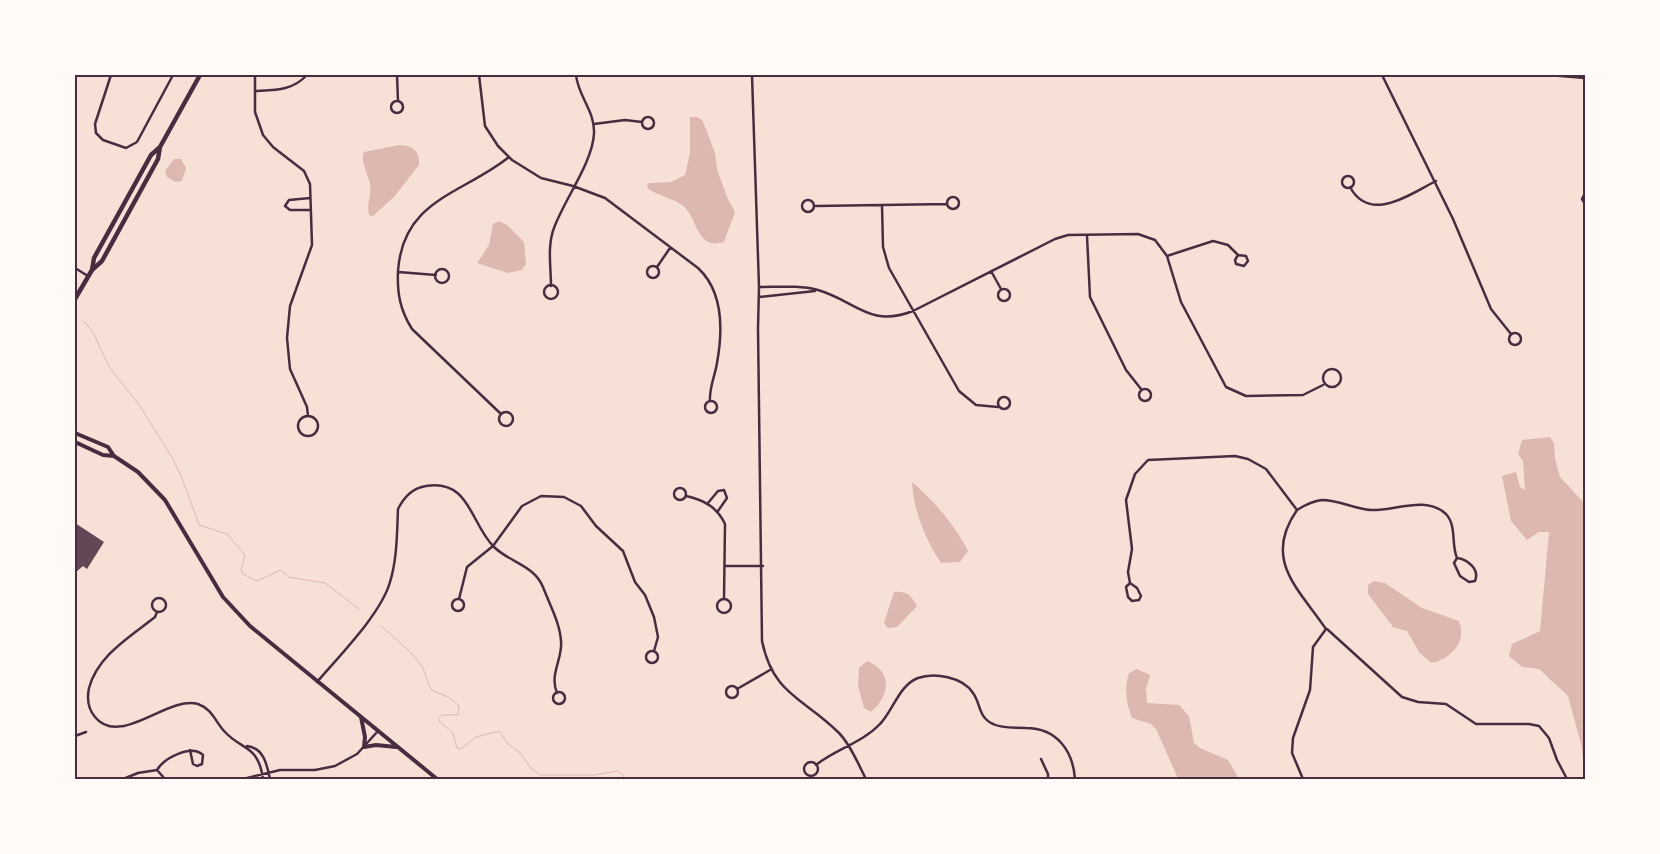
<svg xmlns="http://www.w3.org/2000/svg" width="1660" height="854" font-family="'Roboto Condensed',sans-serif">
	<rect width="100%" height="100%" fill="#f7e1d7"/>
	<!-- water -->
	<path fill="#dcb8b0" d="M690,117H697L702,120L706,129L715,153L717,169L727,197L735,212L724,242C695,251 698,216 682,205C672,198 658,196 647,188L648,183L671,182L685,175L690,153Z
		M399,145C412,146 420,150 419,165L394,197L373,216H370C365,207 372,195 370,184C368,173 360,163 364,152Z
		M174,159H181L186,168L182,181L176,182L167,177L165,171Z
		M499,221L507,225L524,242L526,264L522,270L508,273L477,263L489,245L493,224Z
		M1550,437L1554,443L1555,459L1560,477L1585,504V774L1581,744L1568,696L1539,669L1522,667L1509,656L1512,644L1540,631L1549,532H1539L1527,540L1511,521L1502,476L1516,472L1520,487L1525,490L1523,461L1518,454L1522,440Z
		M912,482C934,501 955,525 968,551L960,562L941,563C926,541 913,509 912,482Z
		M1374,581L1385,583L1422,608L1459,621C1467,641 1452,659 1431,663L1419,652L1407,631L1393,627L1368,594V585Z
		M894,592C906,591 911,595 917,606L897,627L888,628L884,623Z
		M867,661C893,671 890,696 871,712L864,708L858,686L859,668Z
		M1137,669L1150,675L1146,689L1147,703L1179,705L1189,716L1194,743L1200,748L1228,760L1239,779H1180L1177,776L1156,729L1151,724L1132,718C1126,703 1124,688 1129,673Z"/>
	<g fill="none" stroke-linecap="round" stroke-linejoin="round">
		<!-- stream -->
		<path stroke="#dcb8b0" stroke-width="1" d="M84,321L94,334L109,367L138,403L173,459L182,478L199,525L227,534L245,555L241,570L243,574L257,581L281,570L288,577L325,583L359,609
			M381,626C396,639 409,649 421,665C426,672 426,682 432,690L450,698L459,706L458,715H442L438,720L453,733L457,748L461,749L476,737L499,731L509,745L519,752L531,768L540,775H594L618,771L623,775L624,779"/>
	</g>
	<!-- building -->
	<path fill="#644757" d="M75,523L104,542L87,569L83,566L75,573Z"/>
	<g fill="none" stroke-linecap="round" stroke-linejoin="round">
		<!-- minor -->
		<path stroke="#4a2c40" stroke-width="2.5" d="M111,75L95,124L96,133L103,140L126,148L137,142L173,75
			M255,75V112L263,135L273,147L304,171L310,184L312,245L290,306L287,338L290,369L307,407L308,416
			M397,75L398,101
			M479,75L485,126L498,146L512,160L541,178L573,186L605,198L698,268C724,292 723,330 717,363C715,376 709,388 710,401
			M752,75L759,287L758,328L762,641C773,695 804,698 839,733C851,745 858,764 866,779
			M1382,75L1453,219L1491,309L1511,334
			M1548,75L1585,78
			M255,91C275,90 292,91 307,75
			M391 107a6 6 0 1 1 12 0a6 6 0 1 1-12 0Z
			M642 123a6 6 0 1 1 12 0a6 6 0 1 1-12 0Z
			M594,124L625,120L642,122
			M1342 182a6 6 0 1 1 12 0a6 6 0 1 1-12 0Z
			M1350,187C1370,224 1410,194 1436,181
			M1585,193L1582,199L1585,204
			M947 203a6 6 0 1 1 12 0a6 6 0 1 1-12 0Z
			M310,198L289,200L285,206L290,210H310
			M802 206a6 6 0 1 1 12 0a6 6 0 1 1-12 0Z
			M882,205L883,247L889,268L959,391L976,405L998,407
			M816,206L947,204
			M1087,236L1090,297L1126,370L1141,389
			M1167,256L1213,241L1228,245L1238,255L1246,256L1248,261L1244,266L1236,264L1235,260L1238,255
			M647 272a6 6 0 1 1 12 0a6 6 0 1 1-12 0Z
			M657,267L670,248
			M75,268L88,276
			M435 276a7 7 0 1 1 14 0a7 7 0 1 1-14 0Z
			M991,271L1001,289
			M398,272L436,275
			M544 292a7 7 0 1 1 14 0a7 7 0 1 1-14 0Z
			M551,286C551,267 547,246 554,228C564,200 593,162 594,133C595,111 578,96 576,75
			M759,287C779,287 799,285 818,290C856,301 869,328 913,311L1055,239L1068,235L1138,234L1155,240L1167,256L1181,302L1226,387L1246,396L1303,395L1323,385
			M998 295a6 6 0 1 1 12 0a6 6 0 1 1-12 0Z
			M759,297L815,291
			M1509 339a6 6 0 1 1 12 0a6 6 0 1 1-12 0Z
			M1323 378a9 9 0 1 1 18 0a9 9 0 1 1-18 0Z
			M1139 395a6 6 0 1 1 12 0a6 6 0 1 1-12 0Z
			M998 403a6 6 0 1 1 12 0a6 6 0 1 1-12 0Z
			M705 407a6 6 0 1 1 12 0a6 6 0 1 1-12 0Z
			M499 419a7 7 0 1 1 14 0a7 7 0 1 1-14 0Z
			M501,414L412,329C400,310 397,293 398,271C403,199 463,194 509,157
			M298 426a10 10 0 1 1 20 0a10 10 0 1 1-20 0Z
			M674 494a6 6 0 1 1 12 0a6 6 0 1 1-12 0Z
			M686,496C704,500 717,507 725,524L724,599
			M708,503L718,491L724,490L727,498L718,511
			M1297,510C1305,505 1312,501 1322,500C1339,500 1354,509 1371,510C1395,511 1426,495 1446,514C1457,526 1451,545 1457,558
			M1457,558C1467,559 1480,569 1475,581L1469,582L1460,576L1454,563Z
			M725,566H763
			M1130,583L1128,572L1132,549L1126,500L1135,474L1148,460L1235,456L1248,459L1266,469L1297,510C1262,560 1299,589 1326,629L1313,647L1310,690L1293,738L1292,753L1303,779
			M1130,583L1137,588L1141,596L1139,600L1132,601L1128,597L1126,587Z
			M152 605a7 7 0 1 1 14 0a7 7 0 1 1-14 0Z
			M452 605a6 6 0 1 1 12 0a6 6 0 1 1-12 0Z
			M459,599L467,567L493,546L522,506L541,496L564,497L581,506L596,526L623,551L635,582L645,595L654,617L658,637L654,651
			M717 606a7 7 0 1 1 14 0a7 7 0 1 1-14 0Z
			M157,612L155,617C130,637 98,655 89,688C87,698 88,709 95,717C120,748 168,695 198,704C212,709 215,721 224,731C242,751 258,744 263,779
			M1327,629L1402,697L1418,702L1446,704L1476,724H1529L1539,726L1549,738L1557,760L1567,779
			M646 657a6 6 0 1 1 12 0a6 6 0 1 1-12 0Z
			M317,682C339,656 381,614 390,582C397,560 397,533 398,509C404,497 412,488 426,486C470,479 470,523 494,547C509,562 534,565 543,587C549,603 560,623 561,641C563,659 549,674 557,693
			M726 692a6 6 0 1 1 12 0a6 6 0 1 1-12 0Z
			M737,689L770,670
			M553 698a6 6 0 1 1 12 0a6 6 0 1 1-12 0Z
			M75,736L86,732
			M247,746C264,748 267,765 270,779
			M1041,759L1048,774V779
			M804 769a7 7 0 1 1 14 0a7 7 0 1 1-14 0Z
			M816,765C836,749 862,743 880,724C893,711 899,685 918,678C934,672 963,677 973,693C981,704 978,717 993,724C1003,729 1015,727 1026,728C1057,728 1073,751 1075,779
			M157,770L165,779
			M123,779L138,773L157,770C164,758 191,744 203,755L202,764L197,766L193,764L190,750
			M243,779L280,770H315L335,766L357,754L378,731"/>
		<!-- secondary -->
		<path stroke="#4a2c40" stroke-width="4" d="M75,433L108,447L114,456L138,472L165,500L223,597L250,626L437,779
			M75,442L103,455L114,456
			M361,717L365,737L364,747L376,745L396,747"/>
		<!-- primary -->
		<path stroke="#4a2c40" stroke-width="4.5" d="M92,270L94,258L151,155L160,147L200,75
			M75,299L92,270L102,261L158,159L160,147"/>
	</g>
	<!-- border -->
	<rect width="1660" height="854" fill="none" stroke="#fffaf5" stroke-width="152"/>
	<rect x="76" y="76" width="1508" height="702" fill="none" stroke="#4a2c40" stroke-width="2"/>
</svg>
